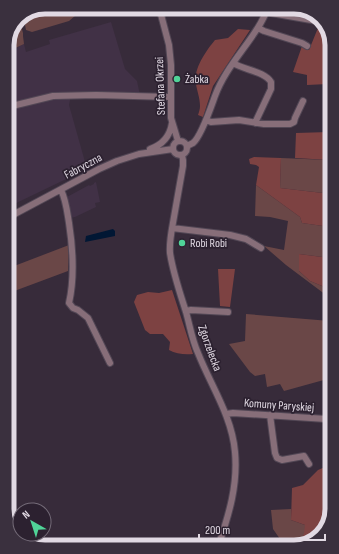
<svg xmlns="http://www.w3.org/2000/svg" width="339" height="554" font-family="'Sofia Sans Condensed',sans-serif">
	<rect width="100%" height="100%" fill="#372b3a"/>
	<!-- built -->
	<path fill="#413146" d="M111,22L125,69L137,81L140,95H71L69,105L87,169L8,207L7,52L24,44L26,52L50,44L49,40Z
		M96,182L100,202L95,203L96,207L75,217L70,218L67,197L89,185L90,186L94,184V183Z"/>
	<!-- green -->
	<path fill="#6a4747" d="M45,7H81L82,10L69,21L32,32L26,30L23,15Z
		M19,18L23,33V36L24,44L7,52V42Z
		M281,158L329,160L323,193L280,188Z
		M256,185L300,217L302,223L330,227V258L299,254V271L310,281L327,288L330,287V298L286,265L264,246L284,250L288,221L270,217L255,216Z
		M69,245L68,271L9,293V268Z
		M246,314L330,321L331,378L284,391L280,384L267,387L265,374L255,376L250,372L229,344L245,341Z
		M291,509V520L305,525V533L301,543H279L280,539L273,529L271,510Z"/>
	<!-- forest -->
	<path fill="#7d4242" d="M320,23L328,28V84L307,85V75L293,72L302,46L309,50Z
		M238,29L250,30L213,86L203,117L198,115C199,112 200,109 200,106C200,98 197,91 196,84C193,69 206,51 215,40L228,38Z
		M329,132V160L295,158L296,133Z
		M254,157L281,158L280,188L323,193L329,163L330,227L302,223L300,217L256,185L259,167L256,165L250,164L249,159Z
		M299,254L330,258V287L327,288L310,281L299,271Z
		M218,269H235L230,307L220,306Z
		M172,290L193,354C185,355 176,354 169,350L170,342L163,334H150L145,330L134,302L137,295L148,292L159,293Z
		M332,464V511L326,530L311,543H301L304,533L305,525L291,520L292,488L303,485L318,470Z"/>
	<!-- water -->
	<path fill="#011734" d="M113,229L115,231V236L85,242L86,236Z"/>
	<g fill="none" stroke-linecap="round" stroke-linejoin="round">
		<!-- minor casing -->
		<g stroke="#524755" stroke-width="8">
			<path id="minor" d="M159,7L169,45L171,65V118L178,141
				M249,7L271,13L317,21
				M258,28L264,31L302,43L307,46
				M233,63C244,70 264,71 271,82V89L255,123
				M8,107L53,96L96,95L171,97
				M206,120L211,122L239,120L264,124H290L294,122L295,118L303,101
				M173 148a7 7 0 1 1 14 0a7 7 0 1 1-14 0Z
				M187,146C189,145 191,144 193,143C201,137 211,107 215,96C224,71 243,51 257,29C262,22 265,14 269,7
				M150,149C162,145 170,136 172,123
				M182,155L183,160V166C180,183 177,200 174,217C172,229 169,241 170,253C173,273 180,293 186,312C190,326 192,340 198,353C211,386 232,416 235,452C238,485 229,514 219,544
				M61,190C66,200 67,211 69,223C73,249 75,276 69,303L73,308L78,310L88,318L110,363
				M9,217L99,169L117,161L139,154L173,149
				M172,228L230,235L246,239L261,248
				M186,311L191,310L228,312
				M226,414L233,413L326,419L331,418
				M270,415L275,453L277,458L282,460L304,456L309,464"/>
		</g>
		<!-- minor -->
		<use href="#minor" stroke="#876e79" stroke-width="6"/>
	</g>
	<!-- markers -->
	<g fill="#50d398" stroke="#2c2130" stroke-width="1.5">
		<circle cx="177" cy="79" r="4"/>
		<circle cx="182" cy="243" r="4"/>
	</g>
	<g text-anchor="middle" stroke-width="3.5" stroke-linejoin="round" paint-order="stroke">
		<!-- poi labels -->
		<g font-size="12" fill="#e1d9e3" stroke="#2c2130" text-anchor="start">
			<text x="185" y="83">Żabka</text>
			<text x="190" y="247">Robi Robi</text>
		</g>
		<!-- street labels -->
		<g font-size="12" fill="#e1d9e3" stroke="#2c2130">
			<text transform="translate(160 86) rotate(-92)" y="4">Stefana Okrzei</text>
			<text transform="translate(83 166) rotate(-28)" y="4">Fabryczna</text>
			<text transform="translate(210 348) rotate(70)" y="4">Zgorzelecka</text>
			<text transform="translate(279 405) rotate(4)" y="4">Komuny Paryskiej</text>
		</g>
	</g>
	<!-- crop -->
	<path d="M0 0H339V554H0ZM45 14H294A31 31 0 0 1 325 45V509A31 31 0 0 1 294 540H45A31 31 0 0 1 14 509V45A31 31 0 0 1 45 14Z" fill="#3a303e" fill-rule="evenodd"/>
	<path fill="none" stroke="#e1d9e3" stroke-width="5" d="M45 14H294A31 31 0 0 1 325 45V509A31 31 0 0 1 294 540H45A31 31 0 0 1 14 509V45A31 31 0 0 1 45 14Z"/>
	<!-- north arrow -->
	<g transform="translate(32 522) rotate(321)"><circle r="19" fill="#2c2130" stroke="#746b78"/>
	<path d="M0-3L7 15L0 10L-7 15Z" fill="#50d398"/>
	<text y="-6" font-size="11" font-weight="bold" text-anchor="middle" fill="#e1d9e3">N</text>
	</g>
	<!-- scale -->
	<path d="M199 534v6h126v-6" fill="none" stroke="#e1d9e3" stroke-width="2"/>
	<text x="205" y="534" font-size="12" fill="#e1d9e3" stroke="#2c2130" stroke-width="3" paint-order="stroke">200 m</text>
</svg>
